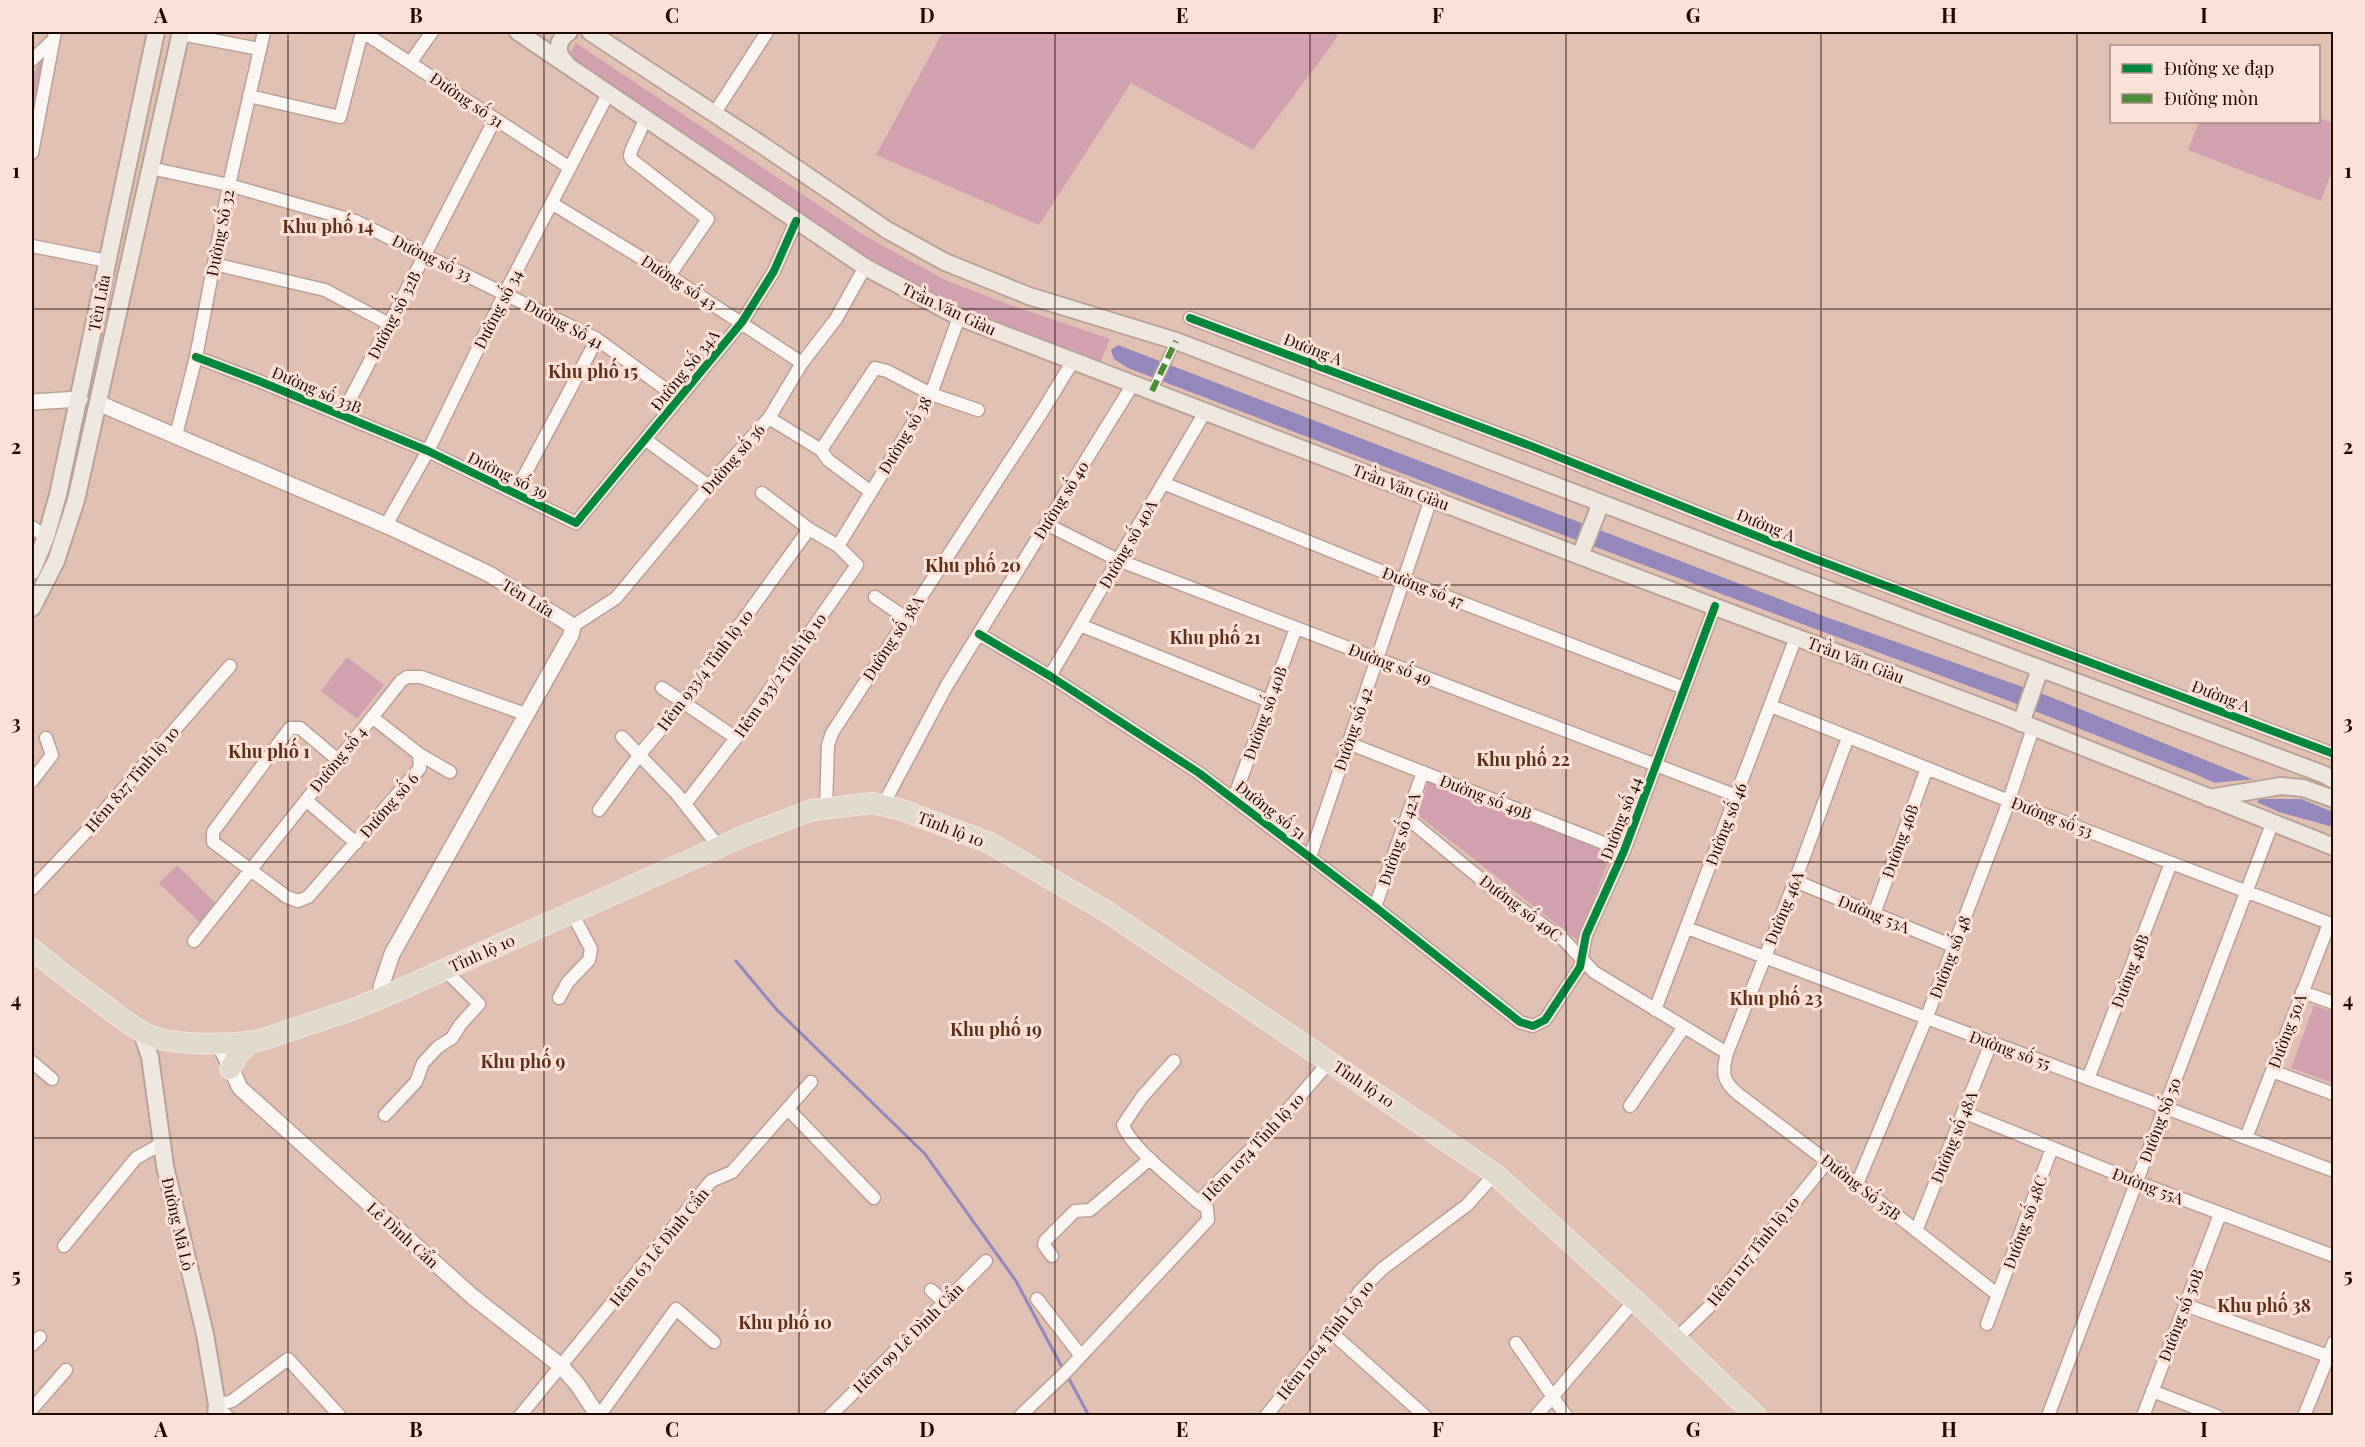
<svg xmlns="http://www.w3.org/2000/svg" width="2365" height="1447" font-family="'Playfair Display',serif">
	<rect width="100%" height="100%" fill="#e0c0b3"/>
	<!-- green -->
	<path fill="#d2a1b0" d="M943,32H1340L1326,53L1253,150L1131,83L1039,225L876,155Z
		M576,43L865,236L947,281L1010,305L1110,339L1100,363L996,324L927,294L861,259L567,58Z
		M43,58L32,113V76Z
		M2319,118L2334,123L2333,167L2321,201L2188,150L2199,122H2318Z
		M347,657L384,685L357,719L321,691Z
		M1428,781L1611,854L1578,941L1418,815Z
		M177,865L217,905L199,922L159,883Z
		M2314,1005L2333,1012V1083L2291,1068Z"/>
	<!-- water -->
	<path fill="#9387bc" d="M1118,345L1826,617L2048,696L2333,812V827L2279,812L2195,774L2009,701L1539,526L1128,368L1114,359L1111,350Z"/>
	<!-- pier -->
	<path fill="#e0c0b3" d="M2257,779L2307,799H2260L2255,804L2212,783Z"/>
	<g fill="none" stroke-linecap="round" stroke-linejoin="round">
		<!-- stream -->
		<path stroke="#9387bc" stroke-width="3" d="M736,961L777,1010L925,1154L1016,1281L1063,1369
			M1067,1375L1089,1416"/>
		<!-- pedestrian casing -->
		<g stroke="#baa196" stroke-width="12">
			<path id="pedestrian" d="M1152,391L1176,341"/>
		</g>
		<!-- minor casing -->
		<g stroke="#baa196" stroke-width="15">
			<path id="minor" d="M363,32L570,168
				M181,34L259,49
				M32,60L53,40
				M410,63L432,32
				M249,96L340,117L362,32
				M714,114L767,32
				M646,118L631,151L630,156L632,160L708,219L669,276
				M32,153L55,32
				M150,168L229,185L355,221L597,339L679,399
				M553,204L648,262L802,363
				M32,246L107,261
				M214,264L325,290L389,324
				M1190,318L1531,446L1812,558L2334,754
				M196,357L259,381L428,451L576,523L742,322L774,271L796,221
				M342,415L495,119
				M769,418L821,450L828,460L871,492
				M176,435L196,357L229,185L264,32
				M646,440L709,486
				M821,450L875,368L887,371L931,394L978,410
				M1163,483L1403,580L1684,688
				M515,493L597,339
				M1046,524L1118,560L1737,796
				M386,525L428,451L505,293L609,92
				M32,527L46,537
				M838,546L931,394L959,317
				M875,597L906,618
				M1080,625L1269,701
				M573,626L616,598L725,467L769,418L802,363L836,319L865,267
				M979,634L1050,676L1199,773L1375,907L1520,1022L1533,1026L1545,1020L1580,967L1586,935L1624,851L1715,606
				M1050,676L1205,412
				M662,688L736,738
				M1771,706L2009,801L2334,925
				M622,737L676,793L719,847
				M1848,737L1795,881L1727,1053C1722,1072 1722,1081 1738,1094L1857,1184L1998,1295
				M1348,743L1624,851
				M419,754L450,772
				M338,760L300,728H290L213,832V842L287,897L298,901L308,897L420,768L419,754L372,717
				M32,781L52,755L46,738
				M1234,798L1296,628
				M306,800L356,843
				M685,804L736,738L857,565L838,546L809,529L762,493
				M883,805L947,685L1133,384
				M826,807L828,745L832,733L1040,415L1073,361
				M599,810L640,754L684,702L809,529
				M1407,818L1488,885L1564,940L1594,972L1727,1053
				M1310,857L1431,499
				M1795,881L1953,946
				M32,889L85,833L230,666
				M1375,907L1423,772
				M1874,914L1927,768
				M1687,928L2334,1171
				M194,941L401,681L407,677H421L525,714
				M2302,992L2334,1003
				M559,998L568,982L589,960L591,949L572,913
				M1655,1010L1796,637
				M1174,1061L1142,1097L1123,1125C1130,1147 1180,1185 1198,1202
				M32,1062L52,1079
				M2272,1071L2334,1094
				M2088,1079L2171,863
				M1630,1106L1684,1027
				M788,1109L874,1198
				M1963,1112L2137,1182L2334,1256
				M385,1115L416,1082L423,1063L438,1047L452,1038L460,1025L479,1004L445,970
				M2246,1138L2329,924
				M1857,1184L1926,1019L2005,812L2033,728
				M1916,1231L1991,1043
				M64,1246L136,1158L163,1143
				M1052,1256L1044,1245L1045,1241L1075,1211L1090,1210L1150,1159
				M931,1290L944,1302
				M1037,1299L1081,1356
				M2185,1305L2328,1356
				M1987,1324L2052,1148
				M1332,1333L1425,1416
				M1676,1339L1711,1305L1828,1161
				M1516,1343L1566,1416
				M32,1345L40,1337
				M2152,1391L2217,1416
				M217,1405L232,1401L288,1359L340,1416
				M217,1405L227,1416
				M32,1409L66,1370
				M520,1416L711,1181L732,1172L811,1082
				M599,1416L676,1309L714,1342
				M830,1416L986,1261
				M1020,1416L1066,1372L1208,1220L1207,1208L1198,1202L1273,1127L1330,1061
				M1266,1416L1332,1333L1360,1291L1382,1269L1467,1205L1495,1174
				M1536,1416L1635,1300
				M2048,1416L2272,824
				M2143,1416L2220,1214
				M2304,1416L2334,1342"/>
		</g>
		<!-- tertiary casing -->
		<g stroke="#baa196" stroke-width="18">
			<path id="tertiary" d="M32,402L80,399
				M98,403L390,527L489,574L573,626L571,635L392,954L381,987L385,996
				M220,1045L240,1088L473,1297L561,1366L577,1384L598,1416"/>
		</g>
		<!-- secondary casing -->
		<g stroke="#baa196" stroke-width="20">
			<path id="secondary" d="M518,32L865,267L959,317L1601,564L2000,714L2334,847
				M590,32L762,145L887,230L945,262L1029,296L1176,341L1803,580L2323,774L2334,780
				M566,63C555,52 557,40 569,32
				M1580,556L1601,503
				M32,571L46,537L58,495L156,32
				M32,608L56,561L76,500L181,32
				M2021,723L2040,669
				M2209,798L2281,786L2303,788L2334,799
				M141,1031L150,1057L165,1166L205,1334L217,1405L216,1416"/>
		</g>
		<!-- primary casing -->
		<g stroke="#f1e3dd" stroke-width="22">
			<path id="primary" d="M32,949C56,970 82,989 108,1008C122,1018 135,1030 151,1036C178,1046 232,1045 261,1040L354,1009L399,990L746,835L812,810L873,803L902,810L990,843L1109,913L1495,1174L1644,1309L1756,1416
				M230,1069L238,1054L251,1042"/>
		</g>
		<!-- pedestrian -->
		<use href="#pedestrian" stroke="#faf6f4" stroke-width="9"/>
		<!-- minor -->
		<use href="#minor" stroke="#faf6f4" stroke-width="12"/>
		<!-- tertiary -->
		<use href="#tertiary" stroke="#faf6f4" stroke-width="15"/>
		<!-- secondary -->
		<use href="#secondary" stroke="#ede7e0" stroke-width="16"/>
		<!-- primary -->
		<use href="#primary" stroke="#dfdacc" stroke-width="20"/>
		<!-- quiet -->
		<path stroke="#4a8d36" stroke-width="6" stroke-dasharray="12 6" stroke-linecap="butt" d="M1152,391L1176,341"/>
		<!-- cycleway casing -->
		<g stroke="#fbe2d8" stroke-width="11">
			<path id="cycleway" d="M1190,318L1531,446L1812,558L2334,754
				M196,357L259,381L428,451L576,523L742,322L774,271L796,221
				M979,634L1050,676L1199,773L1375,907L1520,1022L1533,1026L1545,1020L1580,967L1586,935L1624,851L1715,606"/>
		</g>
		<!-- cycleway -->
		<use href="#cycleway" stroke="#00873e" stroke-width="8"/>
	</g>
	<!-- grid -->
	<path fill="none" stroke="#1e0a03" stroke-width="1.5" stroke-opacity="0.55" d="M288,32V1416M544,32V1416M799,32V1416M1055,32V1416M1310,32V1416M1566,32V1416M1821,32V1416M2077,32V1416M32,309H2334M32,585H2334M32,862H2334M32,1138H2334"/>
	<g text-anchor="middle" stroke-width="6" stroke-linejoin="round" paint-order="stroke">
		<!-- street labels -->
		<g font-size="16" fill="#1e0a03" stroke="#fbe2d8">
			<text transform="translate(467 100) rotate(34)" y="6">Đường số 31</text>
			<text transform="translate(220 233) rotate(-79)" y="6">Đường Số 32</text>
			<text transform="translate(432 258) rotate(26)" y="6">Đường số 33</text>
			<text transform="translate(679 282) rotate(33)" y="6">Đường số 43</text>
			<text transform="translate(99 303) rotate(-79)" y="6">Tên Lửa</text>
			<text transform="translate(498 309) rotate(-63)" y="6">Đường số 34</text>
			<text transform="translate(949 309) rotate(25)" y="6">Trần Văn Giàu</text>
			<text transform="translate(394 315) rotate(-63)" y="6">Đường số 32B</text>
			<text transform="translate(564 324) rotate(28)" y="6">Đường Số 41</text>
			<text transform="translate(1313 349) rotate(21)" y="6">Đường A</text>
			<text transform="translate(685 370) rotate(-51)" y="6">Đường Số 34A</text>
			<text transform="translate(317 390) rotate(23)" y="6">Đường số 33B</text>
			<text transform="translate(905 435) rotate(-59)" y="6">Đường số 38</text>
			<text transform="translate(733 459) rotate(-49)" y="6">Đường số 36</text>
			<text transform="translate(508 475) rotate(26)" y="6">Đường số 39</text>
			<text transform="translate(1401 487) rotate(21)" y="6">Trần Văn Giàu</text>
			<text transform="translate(1061 500) rotate(-58)" y="6">Đường số 40</text>
			<text transform="translate(1766 525) rotate(22)" y="6">Đường A</text>
			<text transform="translate(1128 544) rotate(-60)" y="6">Đường số 40A</text>
			<text transform="translate(1423 587) rotate(21)" y="6">Đường số 47</text>
			<text transform="translate(528 598) rotate(31)" y="6">Tên Lửa</text>
			<text transform="translate(893 638) rotate(-57)" y="6">Đường số 38A</text>
			<text transform="translate(1856 660) rotate(21)" y="6">Trần Văn Giàu</text>
			<text transform="translate(1390 664) rotate(21)" y="6">Đường số 49</text>
			<text transform="translate(705 670) rotate(-53)" y="6">Hẻm 933/4 Tỉnh lộ 10</text>
			<text transform="translate(780 675) rotate(-55)" y="6">Hẻm 933/2 Tỉnh lộ 10</text>
			<text transform="translate(2221 696) rotate(21)" y="6">Đường A</text>
			<text transform="translate(1265 713) rotate(-70)" y="6">Đường số 40B</text>
			<text transform="translate(1353 729) rotate(-71)" y="6">Đường số 42</text>
			<text transform="translate(338 759) rotate(-51)" y="6">Đường số 4</text>
			<text transform="translate(132 779) rotate(-49)" y="6">Hẻm 827 Tỉnh lộ 10</text>
			<text transform="translate(1486 797) rotate(21)" y="6">Đường số 49B</text>
			<text transform="translate(389 805) rotate(-49)" y="6">Đường số 6</text>
			<text transform="translate(1271 810) rotate(38)" y="6">Đường số 51</text>
			<text transform="translate(2052 817) rotate(21)" y="6">Đường số 53</text>
			<text transform="translate(1621 818) rotate(-69)" y="6">Đường số 44</text>
			<text transform="translate(1726 824) rotate(-69)" y="6">Đường số 46</text>
			<text transform="translate(951 829) rotate(21)" y="6">Tỉnh lộ 10</text>
			<text transform="translate(1399 839) rotate(-71)" y="6">Đường số 42A</text>
			<text transform="translate(1900 841) rotate(-70)" y="6">Đường 46B</text>
			<text transform="translate(1521 908) rotate(37)" y="6">Đường số 49C</text>
			<text transform="translate(1784 908) rotate(-68)" y="6">Đường 46A</text>
			<text transform="translate(1874 914) rotate(22)" y="6">Đường 53A</text>
			<text transform="translate(482 953) rotate(-24)" y="6">Tỉnh lộ 10</text>
			<text transform="translate(1950 957) rotate(-69)" y="6">Đường số 48</text>
			<text transform="translate(2130 971) rotate(-69)" y="6">Đường 48B</text>
			<text transform="translate(2287 1031) rotate(-69)" y="6">Đường 50A</text>
			<text transform="translate(2010 1050) rotate(20)" y="6">Đường số 55</text>
			<text transform="translate(1364 1084) rotate(34)" y="6">Tỉnh lộ 10</text>
			<text transform="translate(2160 1120) rotate(-69)" y="6">Đường Số 50</text>
			<text transform="translate(1954 1137) rotate(-68)" y="6">Đường số 48A</text>
			<text transform="translate(1253 1147) rotate(-47)" y="6">Hẻm 1074 Tỉnh lộ 10</text>
			<text transform="translate(2148 1186) rotate(21)" y="6">Đường 55A</text>
			<text transform="translate(1861 1187) rotate(38)" y="6">Đường Số 55B</text>
			<text transform="translate(2025 1222) rotate(-70)" y="6">Đường số 48C</text>
			<text transform="translate(178 1224) rotate(77)" y="6">Đường Mã Lò</text>
			<text transform="translate(403 1235) rotate(42)" y="6">Lê Đình Cẩn</text>
			<text transform="translate(659 1247) rotate(-51)" y="6">Hẻm 63 Lê Đình Cẩn</text>
			<text transform="translate(1753 1251) rotate(-51)" y="6">Hẻm 1117 Tỉnh lộ 10</text>
			<text transform="translate(2181 1315) rotate(-69)" y="6">Đường số 50B</text>
			<text transform="translate(908 1338) rotate(-45)" y="6">Hẻm 99 Lê Đình Cẩn</text>
			<text transform="translate(1325 1340) rotate(-52)" y="6">Hẻm 1104 Tỉnh Lộ 10</text>
		</g>
		<!-- neighbourhood labels -->
		<g font-size="18" font-weight="bold" fill="#5e2f1a" stroke="#fbe2d8">
			<text x="328" y="233">Khu phố 14</text>
			<text x="593" y="378">Khu phố 15</text>
			<text x="973" y="572">Khu phố 20</text>
			<text x="1215" y="644">Khu phố 21</text>
			<text x="269" y="758">Khu phố 1</text>
			<text x="1523" y="766">Khu phố 22</text>
			<text x="1776" y="1005">Khu phố 23</text>
			<text x="996" y="1036">Khu phố 19</text>
			<text x="523" y="1068">Khu phố 9</text>
			<text x="2264" y="1312">Khu phố 38</text>
			<text x="785" y="1329">Khu phố 10</text>
		</g>
	</g>
	<!-- border -->
	<rect width="2365" height="1447" fill="none" stroke="#fbe2d8" stroke-width="66"/>
	<!-- legend -->
	<rect x="2110" y="45" width="210" height="78" fill="#fbe2d8" stroke="#a38c83" stroke-width="1.5"/>
	<rect x="2122" y="64" width="30" height="9" fill="#00873e" stroke="#a38c83" stroke-width="1.5"/>
	<text x="2164" y="75" font-size="18" fill="#1e0a03">Đường xe đạp</text>
	<rect x="2122" y="94" width="30" height="9" fill="#4a8d36" stroke="#a38c83" stroke-width="1.5"/>
	<text x="2164" y="105" font-size="18" fill="#1e0a03">Đường mòn</text>
	<rect x="33" y="33" width="2299" height="1381" fill="none" stroke="#1e0a03" stroke-width="2"/>
	<g font-size="20" text-anchor="middle" font-weight="bold" fill="#1e0a03">
		<text x="161" y="23">A</text>
		<text x="416" y="23">B</text>
		<text x="672" y="23">C</text>
		<text x="927" y="23">D</text>
		<text x="1182" y="23">E</text>
		<text x="1438" y="23">F</text>
		<text x="1693" y="23">G</text>
		<text x="1949" y="23">H</text>
		<text x="2204" y="23">I</text>
		<text x="16" y="178">1</text>
		<text x="2348" y="178">1</text>
		<text x="16" y="454">2</text>
		<text x="2348" y="454">2</text>
		<text x="16" y="730">3</text>
		<text x="2348" y="730">3</text>
		<text x="16" y="1007">4</text>
		<text x="2348" y="1007">4</text>
		<text x="16" y="1283">5</text>
		<text x="2348" y="1283">5</text>
		<text x="161" y="1437">A</text>
		<text x="416" y="1437">B</text>
		<text x="672" y="1437">C</text>
		<text x="927" y="1437">D</text>
		<text x="1182" y="1437">E</text>
		<text x="1438" y="1437">F</text>
		<text x="1693" y="1437">G</text>
		<text x="1949" y="1437">H</text>
		<text x="2204" y="1437">I</text>
	</g>
</svg>
